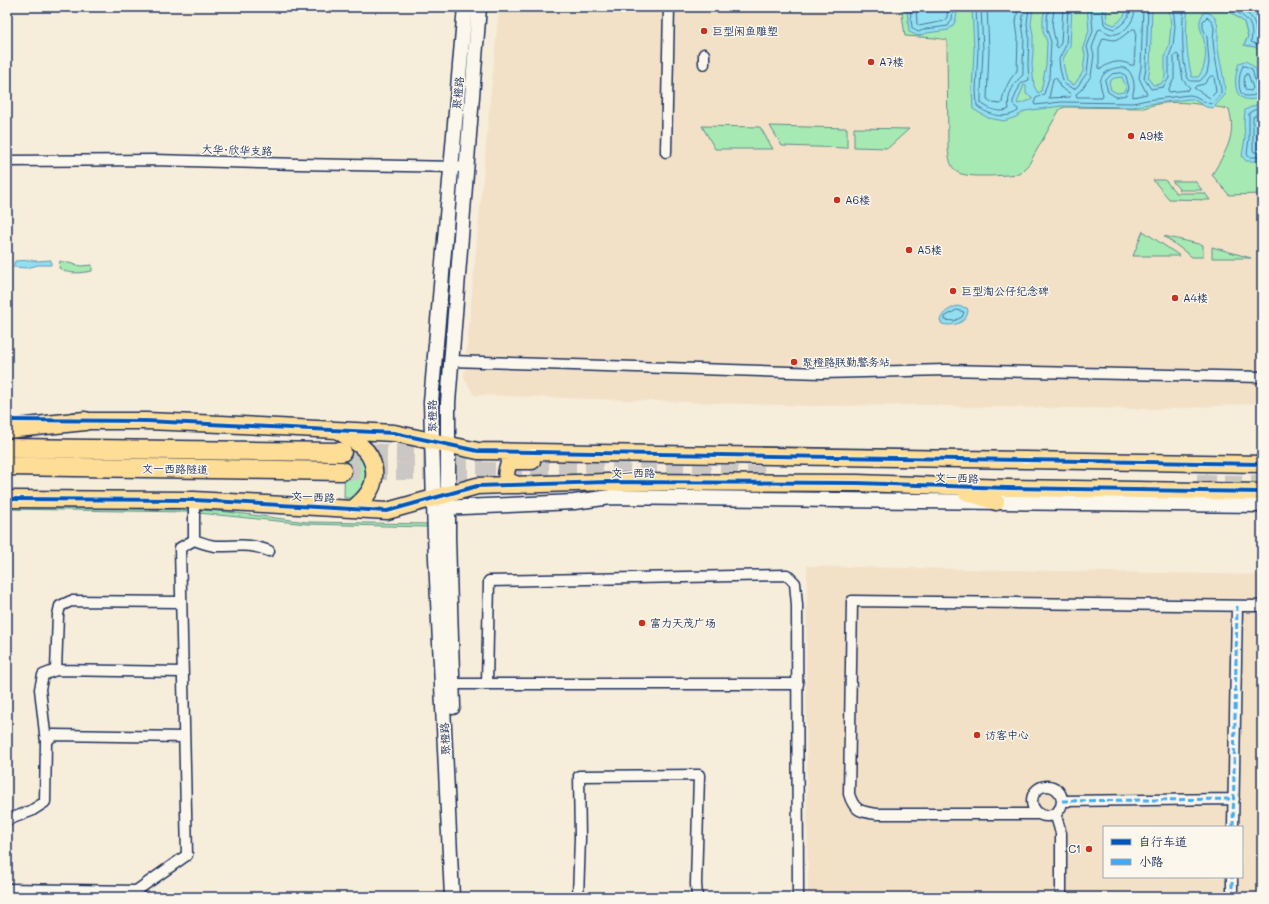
<svg xmlns="http://www.w3.org/2000/svg" width="1269" height="904" font-family="Mali,'LXGW WenKai TC',sans-serif">
	<rect width="100%" height="100%" fill="#f7eddb"/>
	<filter id="ink" filterUnits="userSpaceOnUse"><feTurbulence type="fractalNoise" baseFrequency=".025" numOctaves="2"/><feDisplacementMap in="SourceGraphic" scale="8" xChannelSelector="R" yChannelSelector="G"/><feConvolveMatrix kernelMatrix="1 2 1 2 8 2 1 2 1" color-interpolation-filters="sRGB"/></filter>
	<g filter="url(#ink)">
		<!-- built -->
		<path fill="#f2e1c7" fill-rule="evenodd" d="M499,7H1262V403L1171,409L967,407L930,405L811,406L474,395L464,378Z
			M807,566L1262,575V897H808L806,686ZM1104,827H1242V877H1104Z"/>
		<!-- green -->
		<path fill="#a6e9b3" stroke="#608c88" d="M901,7H1223L1244,22L1248,37L1244,45L1255,47L1262,52V194L1229,195L1212,175C1225,152 1237,137 1229,109C1201,105 1172,97 1144,108L1065,107L1060,109L1029,164L1019,174C1006,175 967,179 957,172C950,167 949,157 948,149L947,40L935,38L905,36Z
			M702,126L760,127L773,149H715Z
			M770,126L847,128V148L782,146Z
			M854,128L909,129L888,148L854,147Z
			M1153,180H1165L1176,193H1205L1210,200L1169,199Z
			M1172,181H1195L1202,190H1180Z
			M1143,231L1180,256H1133Z
			M1164,236L1203,245V257H1192Z
			M1212,247L1251,258H1212Z
			M60,261L81,266L92,265V271C81,273 68,275 59,268Z
			M345,444L365,455L370,482L355,498H344Z
			M7,506L188,510V512L7,509Z
			M200,510L228,512L307,522L427,524V527L307,524L199,513Z"/>
		<!-- water -->
		<path fill="#91dff0" stroke="#6299b6" fill-rule="evenodd" d="M906,7H957C957,16 956,25 948,30L927,33L918,36L909,32L907,10Z
			M972,7H1033L1031,24L1033,35V51L1032,65L1034,86L1038,93L1041,91L1046,65L1047,42L1043,31V17L1046,7H1072L1070,46L1063,59L1064,68L1067,81L1074,85L1083,72L1085,54L1083,47L1089,31L1087,7H1106L1107,22L1114,25C1120,21 1127,15 1126,7H1152L1150,68L1148,78L1153,85L1161,84L1165,77V54L1169,46L1171,26L1169,7H1188C1185,30 1186,55 1192,77H1198C1207,67 1207,49 1203,37C1200,25 1197,24 1204,12C1209,12 1214,15 1216,20C1220,29 1217,39 1218,48C1220,64 1225,79 1225,95L1213,108L1206,107L1193,99H1189L1148,104L1133,107L1061,106L1025,111L1016,117L1004,121L988,118L973,109L972,90L974,50ZM1122,77L1126,87L1124,92L1117,93L1111,90L1109,82L1114,78ZM1024,85L1026,86V94L1032,97L1031,100L1018,104L1017,103Z
			M1223,7H1262V52L1255,47L1244,45L1248,37L1244,22Z
			M1245,61C1260,67 1263,83 1259,98C1232,106 1233,81 1239,63Z
			M1256,105H1262V161H1246L1242,156L1245,138L1244,123L1245,110Z
			M32,260L37,261L51,260V265H38L27,268L13,267L15,261Z
			M957,306L967,308L968,311C967,323 953,327 942,324L940,320C943,312 949,309 957,306Z"/>
		<g fill="none" stroke-linecap="round" stroke-linejoin="round">
			<!-- shore -->
			<path stroke="#4a7598" stroke-width="1" d="M910,7L912,28L918,32L926,29L948,26L952,19L953,7
				M916,7L917,24L919,26L944,21L947,17L948,7
				M976,7L978,50L976,90L977,106C988,115 1005,120 1018,111V109L1013,105V101L1021,83L1029,80L1028,65L1029,36L1027,24L1029,7
				M981,7L983,50L981,90V103C988,109 1001,114 1009,109C1006,96 1014,82 1023,75V64L1024,37L1022,23L1024,7
				M987,7L989,50L987,99L993,103L1000,104L1002,103C1003,92 1009,79 1017,71L1018,37L1016,23L1018,7
				M1049,7L1047,18V30L1051,42L1049,78L1044,94L1036,98L1034,103L1035,105L1061,102L1133,103L1147,100L1189,95C1198,95 1203,103 1212,104L1221,94V89L1214,51L1213,40L1214,28L1212,21L1207,17L1203,21V28L1207,37L1209,63L1207,73L1200,81H1190C1181,73 1182,20 1184,7
				M1054,7C1054,15 1051,22 1053,30C1054,36 1056,40 1056,46L1058,48L1061,43L1063,7
				M1068,7L1066,45L1059,59L1060,69L1064,84L1074,89L1077,87L1087,73L1089,55L1087,47L1093,31L1091,7
				M1102,7L1104,24L1106,26L1114,29C1123,25 1131,17 1130,7
				M1135,7C1136,18 1127,32 1116,34C1111,35 1105,32 1101,29L1098,30L1092,48L1094,55L1091,76L1081,90L1076,94L1077,97H1102L1103,95C1102,90 1099,84 1101,79C1104,70 1120,64 1128,70C1131,73 1134,80 1134,85C1135,89 1132,93 1133,97L1147,94L1139,78L1141,67L1143,7
				M1148,7L1146,68L1144,78L1151,89L1163,87L1169,78V56L1173,46L1175,26L1173,7
				M1230,7C1244,18 1255,20 1251,42L1262,47
				M1238,7C1254,17 1255,20 1257,38L1262,41
				M1133,29H1135L1136,31L1134,65C1131,66 1129,64 1126,63C1117,60 1108,63 1101,69L1099,68V48L1103,38L1113,40L1119,39Z
				M1177,54L1179,56L1183,80L1190,88L1188,90L1169,92L1168,90L1174,79V57Z
				M1243,66H1245L1252,69L1256,84L1259,88L1255,95C1252,96 1248,96 1245,96C1236,93 1239,72 1243,66Z
				M1122,73L1126,76L1129,88L1126,95L1116,97L1108,92L1105,81L1112,74Z
				M1246,74H1248L1253,88L1251,91L1246,90C1244,86 1243,78 1246,74Z
				M1211,76H1214L1216,92L1210,98L1194,88L1196,86L1204,84Z
				M1055,78L1057,79L1060,87L1071,94L1070,97L1049,98L1053,79Z
				M1262,109H1256L1249,113V139L1247,154L1249,157H1262
				M1262,114H1257L1253,117V150L1254,152H1262
				M957,310L964,312L962,317L954,321L945,320V317Z"/>
			<!-- highway-tunnel -->
			<path stroke="#cbc7c2" stroke-width="18" stroke-dasharray="18 9" stroke-linecap="butt" d="M342,452L483,455
				M342,471H605L764,475
				M1197,483L1262,484"/>
			<!-- street casing -->
			<g stroke="#1b2f5e" stroke-width="13">
				<path id="street" d="M704,64V54
					M666,152L669,7
					M7,161L154,160L298,164L458,167
					M451,361L822,373L946,370L1262,377
					M194,500V540C200,542 208,545 215,546C237,547 247,542 269,551
					M56,670L58,615L60,606L71,601L181,602
					M446,684H798
					M487,684L489,581L787,575L795,583L797,605L798,897
					M46,742L40,689L43,675L56,670L182,672
					M1032 801a15 15 0 1 1 30 0a15 15 0 1 1-30 0Z
					M1062,801L1234,799
					M1055,813L1061,833V897
					M1040,814H877C861,812 854,811 849,794L852,601L1262,606
					M7,820L31,811L45,802L46,742L53,735L184,737
					M1233,827L1237,606
					M7,889L136,891L187,855L180,548L194,540
					M578,897L580,838L579,776L699,775L696,884L697,897
					M1232,897V877"/>
			</g>
			<!-- secondary casing -->
			<g stroke="#1b2f5e" stroke-width="17">
				<path id="secondary" d="M440,508L574,502L611,497C828,501 1045,502 1262,505
					M453,707L448,538V403L479,7
					M452,897L435,537L431,402L465,7"/>
			</g>
			<!-- primary casing -->
			<g stroke="#1b2f5e" stroke-width="19">
				<path id="primary" d="M73,421H146L221,424L394,433L478,451L1262,464
					M338,431C346,436 354,440 361,446C376,458 379,481 366,496C363,500 357,505 353,509
					M519,485C505,482 504,476 509,463L515,461H532
					M966,492L996,502
					M7,499L194,500L387,511L477,486L607,482L857,483L1008,488L1262,492"/>
			</g>
			<!-- highway casing -->
			<g stroke="#1b2f5e" stroke-width="21">
				<path id="highway" d="M7,429L85,421
					M7,448L342,452
					M7,466L342,471"/>
			</g>
			<!-- street -->
			<use href="#street" stroke="#fbf7ec" stroke-width="10"/>
			<!-- secondary -->
			<use href="#secondary" stroke="#fbf7ec" stroke-width="14"/>
			<!-- primary -->
			<use href="#primary" stroke="#fedd96" stroke-width="16"/>
			<!-- highway -->
			<use href="#highway" stroke="#fedd96" stroke-width="18"/>
			<!-- quiet -->
			<path stroke="#3fa9f5" stroke-width="3" stroke-dasharray="6 3" stroke-linecap="butt" d="M1062,801L1234,799
				M1233,827L1237,606
				M1232,897V877"/>
			<!-- cycleway casing -->
			<g stroke="#fbf7ec" stroke-width="6">
				<path id="cycleway" d="M7,420L146,421L394,433L478,451L1262,464
					M7,499L194,500L387,511L477,486L607,482L857,483L1008,488L1262,492"/>
			</g>
			<!-- cycleway -->
			<use href="#cycleway" stroke="#0057b8" stroke-width="4"/>
		</g>
	</g>
	<!-- markers -->
	<g fill="#c8321e" stroke="#fbf7ec" stroke-width="1.5">
		<circle cx="704" cy="31" r="4"/>
		<circle cx="871" cy="62" r="4"/>
		<circle cx="1131" cy="136" r="4"/>
		<circle cx="837" cy="200" r="4"/>
		<circle cx="909" cy="250" r="4"/>
		<circle cx="953" cy="291" r="4"/>
		<circle cx="1175" cy="298" r="4"/>
		<circle cx="794" cy="362" r="4"/>
		<circle cx="642" cy="623" r="4"/>
		<circle cx="977" cy="735" r="4"/>
		<circle cx="1089" cy="849" r="4"/>
	</g>
	<g text-anchor="middle" stroke-width="3" stroke-linejoin="round" paint-order="stroke">
		<!-- poi labels -->
		<g font-size="11" fill="#1b2f5e" stroke="#fbf7ec" text-anchor="start">
			<text x="712" y="35">巨型闲鱼雕塑</text>
			<text x="879" y="66">A7楼</text>
			<text x="1139" y="140">A9楼</text>
			<text x="845" y="204">A6楼</text>
			<text x="917" y="254">A5楼</text>
			<text x="961" y="295">巨型淘公仔纪念碑</text>
			<text x="1183" y="302">A4楼</text>
			<text x="802" y="366">聚橙路联勤警务站</text>
			<text x="650" y="627">富力天茂广场</text>
			<text x="985" y="739">访客中心</text>
			<text x="1081" y="853" text-anchor="end">C1</text>
		</g>
		<!-- street labels -->
		<g font-size="11" fill="#1b2f5e" stroke="#fbf7ec">
			<text transform="translate(458 93) rotate(-85)" y="4">聚橙路</text>
			<text transform="translate(237 150) rotate(2)" y="4">大华·欣华支路</text>
			<text transform="translate(432 416) rotate(-90)" y="4">聚橙路</text>
			<text transform="translate(175 469) rotate(1)" y="4">文一西路隧道</text>
			<text x="633" y="477">文一西路</text>
			<text transform="translate(957 478) rotate(2)" y="4">文一西路</text>
			<text transform="translate(313 497) rotate(3)" y="4">文一西路</text>
			<text transform="translate(445 739) rotate(-93)" y="4">聚橙路</text>
		</g>
	</g>
	<!-- margin -->
	<rect width="1269" height="904" fill="none" stroke="#fbf7ec" stroke-width="24"/>
	<rect x="12" y="12" width="1245" height="880" fill="none" stroke="#1b2f5e" stroke-width="1.5" filter="url(#ink)"/>
	<!-- legend -->
	<rect x="1103" y="826" width="140" height="52" fill="#fbf7ec" stroke="#a1a7b3"/>
	<rect x="1111" y="839" width="20" height="6" fill="#0057b8" stroke="#a1a7b3"/>
	<text x="1139" y="846" font-size="12" fill="#1b2f5e">自行车道</text>
	<rect x="1111" y="859" width="20" height="6" fill="#3fa9f5" stroke="#a1a7b3"/>
	<text x="1139" y="866" font-size="12" fill="#1b2f5e">小路</text>
</svg>
